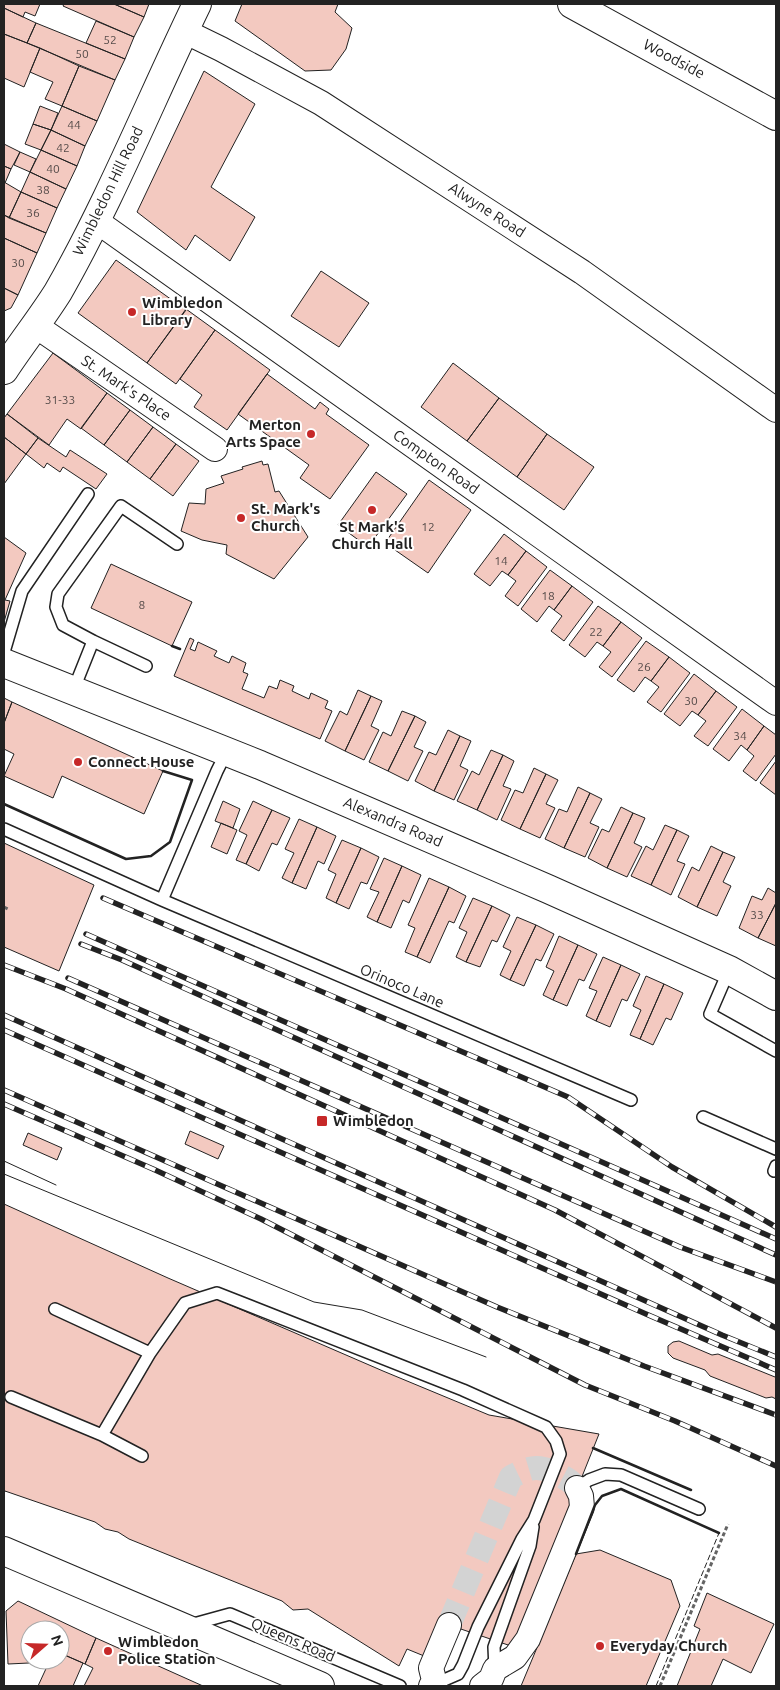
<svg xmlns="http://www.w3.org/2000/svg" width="780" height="1690" font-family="Ubuntu,sans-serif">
	<rect width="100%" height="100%" fill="#fff"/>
	<!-- building -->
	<path fill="#f3c9c0" stroke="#222" d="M4,4H40L35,16L25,12L23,17L4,8Z
		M64,4H114L144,17L134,37L63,6Z
		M114,4H149L144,17Z
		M242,4H338L335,12L352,28L346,49L331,70L305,71L235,21Z
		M4,8L36,23L27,43L4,34Z
		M96,21L134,37L125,59L86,43Z
		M36,23L125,59L115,80L27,43Z
		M4,34L40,48L24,87L4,78Z
		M40,48L79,66L62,106L45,99L53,82L30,72Z
		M79,66L115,80L97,121L62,106Z
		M204,71L255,104L211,187L255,217L230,261L195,235L186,250L137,212Z
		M40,106L58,113L51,130L33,124Z
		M62,106L97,121L85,146L51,130Z
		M33,124L51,130L41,150L25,144Z
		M51,130L85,146L77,166L41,150Z
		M4,144L20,152L11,169L4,166Z
		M41,150L77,166L66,189L30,172Z
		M20,152L36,159L30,172L14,165Z
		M4,166L11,169L5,183L4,182Z
		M30,172L66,189L57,208L21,192Z
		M4,182L21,192L9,218L4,215Z
		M21,192L57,208L46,233L9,218Z
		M4,215L46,233L37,253L4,238Z
		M4,238L37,253L18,295L4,288Z
		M116,260L186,310L147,363L78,313Z
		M321,271L369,303L339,347L291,316Z
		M4,288L18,295L11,308L4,311Z
		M186,309L215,330L176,384L147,363Z
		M215,330L270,370L227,430L194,407L202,395L180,379Z
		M53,353L107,393L81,429L67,419L49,445L7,414Z
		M453,363L499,398L467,441L421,407Z
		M267,374L315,409L320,402L329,409L326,414L369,445L330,499L300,478L309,465L238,414Z
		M107,393L130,410L104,445L81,428Z
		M499,398L547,434L517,477L467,441Z
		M130,410L153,427L127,462L104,445Z
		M7,414L38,438L26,454L4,437V418Z
		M153,427L176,444L150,479L127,462Z
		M547,434L594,467L564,510L517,477Z
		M4,437L26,454L4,484Z
		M38,438L66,457L70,450L107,474L96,489L63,467L60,472L47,463L44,468L26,454Z
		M176,444L199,461L173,496L150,479Z
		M262,461L263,465L268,464L275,492L279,491L308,537L274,579L226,554L227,545L202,540L181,531L189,503L205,504L206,489L224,483L221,476L243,469L242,467Z
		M376,472L407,494L368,547L338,525Z
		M429,480L471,510L428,573L385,543Z
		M504,534L526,551L508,575L502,571L490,586L474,574Z
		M4,537L26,553L5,600L10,601L4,622Z
		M526,551L547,567L518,606L505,596L516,581L508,575Z
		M111,564L192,602L172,646L91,608Z
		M550,570L572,586L554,610L549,606L537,622L521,609Z
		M572,586L593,602L564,641L551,631L562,616L554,610Z
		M598,606L621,622L603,646L597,642L585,657L569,645Z
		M621,622L642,638L612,677L599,667L611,652L603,646Z
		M190,638L194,640L190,649L195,651L198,642L217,651L214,656L229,663L232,656L246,663L243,672L248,674L242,689L264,698L269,686L277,689L280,680L294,686L292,691L309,699L311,693L328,701L325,708L332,711L320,739L174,676Z
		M646,641L669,657L651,681L645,677L634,692L617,680Z
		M669,657L690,673L661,712L647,702L659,687L651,681Z
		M694,674L716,691L698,715L692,711L680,726L664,714Z
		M358,690L371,696L345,751L325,741L340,711L347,715Z
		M716,691L737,707L708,746L694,736L706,721L698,715Z
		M371,696L382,701L371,726L379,730L364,760L345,751Z
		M4,698L12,702L4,723Z
		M12,702L163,771L144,814L62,776L53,798L4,776L14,754L4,749V723Z
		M742,709L764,726L747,750L741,745L729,761L713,749Z
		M402,711L415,716L388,771L369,762L383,732L391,736Z
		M415,716L426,722L414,747L423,751L408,781L388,771Z
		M764,726L776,735V754L756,781L743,771L754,756L747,750Z
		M448,730L460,736L434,791L415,781L429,752L436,755Z
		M460,736L471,741L460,766L468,770L454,800L434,791Z
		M491,750L503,755L477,810L457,801L472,771L479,775Z
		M503,755L514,761L503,786L511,789L497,820L477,810Z
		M776,761V795L760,783Z
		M534,768L546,774L520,829L501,820L515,790L523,793Z
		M546,774L558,780L546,804L555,808L540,838L520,829Z
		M578,787L590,793L564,848L545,839L559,809L567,812Z
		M590,793L602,799L590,823L599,827L585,857L564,848Z
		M223,801L240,809L233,828L215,821Z
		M253,801L272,810L246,864L236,860L247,835L239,831Z
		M621,807L633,813L607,868L588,858L602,829L609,832Z
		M272,810L290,818L277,845L272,843L259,871L246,864Z
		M633,813L645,818L634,843L642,847L627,877L607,868Z
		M299,819L317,827L292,883L282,878L294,853L285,849Z
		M221,823L237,830L227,854L211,847Z
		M665,825L677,830L651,885L631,876L646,846L653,850Z
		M317,827L336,836L324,864L318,861L306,889L292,883Z
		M677,830L689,836L677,861L685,864L671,895L651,885Z
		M342,840L361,848L336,903L326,898L336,874L328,870Z
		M4,843L94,885L59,971L4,947Z
		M711,846L723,852L697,907L678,897L692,867L699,871Z
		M361,848L379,857L367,884L361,882L349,909L336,903Z
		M723,852L735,857L723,882L731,886L717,916L697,907Z
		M384,858L402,866L377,922L367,917L379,892L370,889Z
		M402,866L421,875L409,903L403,900L391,928L377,922Z
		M429,878L449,887L417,957L405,952L415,928L408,925Z
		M449,887L466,896L454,923L449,921L430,963L417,957Z
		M768,888L776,893V903L758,938L739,928L752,896L762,900Z
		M473,898L492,906L466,962L456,957L467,932L459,928Z
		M776,903V946L758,938Z
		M492,906L510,915L497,942L492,940L480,967L466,962Z
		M517,917L536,925L510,980L500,975L511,951L503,947Z
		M536,925L554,934L541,961L536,959L524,986L510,980Z
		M559,936L578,945L553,1000L543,995L554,971L546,967Z
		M578,945L597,954L584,981L579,979L567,1006L553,1000Z
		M603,957L621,965L596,1021L586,1016L597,991L589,988Z
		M621,965L640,974L627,1001L622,999L610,1027L596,1021Z
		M646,976L664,984L640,1039L630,1035L641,1010L633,1006Z
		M664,984L683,993L671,1020L666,1018L653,1045L640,1039Z
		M190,1131L224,1146L218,1159L185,1144Z
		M28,1133L62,1148L57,1160L23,1145Z
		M4,1204L168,1278L383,1371L489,1415L599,1434L514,1647L449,1625L429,1658L407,1649L399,1666L308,1609L293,1610L282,1601L129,1539L118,1532L105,1529L95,1522L5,1491L4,1494Z
		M679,1341L712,1355L718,1354L775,1377L776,1378V1399L772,1397L766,1398L710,1376L705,1370L673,1358L668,1353V1346L673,1342Z
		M600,1550L671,1580L680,1606L646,1686H521L576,1554Z
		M707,1593L774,1624L751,1673L723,1659L711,1686H677L700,1629L694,1626Z
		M18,1601L96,1638L85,1664L60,1653V1630H30V1640L28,1639L29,1663L8,1664L6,1611Z
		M96,1638L203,1686H84L93,1668L85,1664Z
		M60,1653L83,1663L73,1686H38L50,1660H60Z"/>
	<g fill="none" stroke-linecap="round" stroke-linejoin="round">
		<!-- minor-tunnel -->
		<path stroke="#d3d3d3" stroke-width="24" stroke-dasharray="24 12" stroke-linecap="butt" d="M449,1625L511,1477C531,1467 537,1464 557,1474C566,1478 571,1481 577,1488"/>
		<!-- service casing -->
		<g stroke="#222" stroke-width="14">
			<path id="service" d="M93,641L146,666
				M4,652L22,591L88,494
				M73,691L93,641L63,625L56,607L58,594L121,506L177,544
				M4,829L162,900L631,1100
				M162,900L217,771L227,751
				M729,970L710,1014L776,1051
				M703,1117L776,1149
				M774,1171L776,1166
				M55,1309L150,1353
				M11,1397L102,1435L150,1353L185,1303L217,1293L463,1390L546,1427L556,1441L560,1454L534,1520L522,1539L478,1627L463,1665L458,1674L435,1684
				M102,1435L142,1456
				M577,1488L589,1480L605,1474L621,1475L699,1509
				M190,1625L230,1614L400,1686
				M495,1669L494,1647L530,1546L533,1527"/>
		</g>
		<!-- minor casing -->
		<g stroke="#222" stroke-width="26">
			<path id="minor" d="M184,31L221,49L321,103L582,272L776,410
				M95,220L776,703
				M36,326L215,449
				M431,1686L435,1684L431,1668L449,1625
				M482,1686L491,1679L495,1669L515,1657L528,1639L582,1507L581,1496L577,1488"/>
		</g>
		<!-- tertiary casing -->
		<g stroke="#222" stroke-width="30">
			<path id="tertiary" d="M572,4L776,116
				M4,1551L320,1686"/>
		</g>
		<!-- secondary casing -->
		<g stroke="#222" stroke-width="30">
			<path id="secondary" d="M4,663L260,765L548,889L729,970L776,996"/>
		</g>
		<!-- primary casing -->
		<g stroke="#222" stroke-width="30">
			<path id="primary" d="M4,370C21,344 41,319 58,292C110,201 151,99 197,4"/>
		</g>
		<!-- path -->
		<path stroke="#646464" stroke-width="3" stroke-dasharray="4 2.5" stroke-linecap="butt" d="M4,907L8,909
			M660,1686L728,1524"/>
		<!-- service -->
		<use href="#service" stroke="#fff" stroke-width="11"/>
		<!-- minor -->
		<use href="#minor" stroke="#fff" stroke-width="24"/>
		<!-- tertiary -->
		<use href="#tertiary" stroke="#fff" stroke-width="28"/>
		<!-- secondary -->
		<use href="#secondary" stroke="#fff" stroke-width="28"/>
		<!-- primary -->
		<use href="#primary" stroke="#fff" stroke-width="28"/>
		<!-- tram -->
		<path stroke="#222" stroke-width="1" d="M4,1161L56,1185
			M4,1174L314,1302L362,1310L486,1357"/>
		<!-- rail casing -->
		<g stroke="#222" stroke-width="5.5">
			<path id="rail" d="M103,898L568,1097L672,1167L776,1227
				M86,934L776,1239
				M81,944L122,960L776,1255
				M4,965L66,989L555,1210L776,1328
				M68,978L680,1247L776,1282
				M4,1015L722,1335L776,1357
				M4,1030L646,1314L776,1370
				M4,1090L497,1307L644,1366L776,1415
				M4,1104L153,1169L261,1219L585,1385L675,1421L776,1466"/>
		</g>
		<!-- rail -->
		<use href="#rail" stroke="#fff" stroke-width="4" stroke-dasharray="11" stroke-linecap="butt"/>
		<!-- fence -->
		<path stroke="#222" stroke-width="1" stroke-dasharray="6 2.5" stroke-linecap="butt" d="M656,1686L719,1533"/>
		<!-- wall -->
		<path stroke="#222" stroke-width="2.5" d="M172,646L180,649
			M4,804L126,859L151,856L170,842L192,780L163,771
			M593,1448L691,1490
			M576,1554L595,1505L602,1496L621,1489L719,1533"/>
	</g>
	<!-- markers -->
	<g fill="#c62828" stroke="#fff" stroke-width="2">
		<circle cx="132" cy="312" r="5"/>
		<circle cx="311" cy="434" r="5"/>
		<circle cx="372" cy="510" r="5"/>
		<circle cx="241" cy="518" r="5"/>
		<circle cx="78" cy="762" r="5"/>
		<rect x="316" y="1115" width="12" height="12" rx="2.5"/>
		<circle cx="600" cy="1646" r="5"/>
		<circle cx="108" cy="1651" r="5"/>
	</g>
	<g text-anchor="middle" stroke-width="4" stroke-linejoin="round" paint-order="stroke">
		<!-- number labels -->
		<g font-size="12" fill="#564c4a">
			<text x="110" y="44">52</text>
			<text x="82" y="58">50</text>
			<text x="74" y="129">44</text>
			<text x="63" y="152">42</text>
			<text x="53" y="173">40</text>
			<text x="43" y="194">38</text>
			<text x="33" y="217">36</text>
			<text x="18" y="267">30</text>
			<text x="60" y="404">31-33</text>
			<text x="428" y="531">12</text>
			<text x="501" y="565">14</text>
			<text x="548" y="600">18</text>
			<text x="142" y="609">8</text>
			<text x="596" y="636">22</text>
			<text x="644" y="671">26</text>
			<text x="691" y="705">30</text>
			<text x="740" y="740">34</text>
			<text x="757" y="919">33</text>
		</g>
		<!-- street labels -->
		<g font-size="15" fill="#222" stroke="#fff">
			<text transform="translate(674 59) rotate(28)" y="5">Woodside</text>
			<text transform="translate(108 191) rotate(-64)" y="5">Wimbledon Hill Road</text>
			<text transform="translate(487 210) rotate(33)" y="5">Alwyne Road</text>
			<text transform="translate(126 388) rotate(34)" y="5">St. Mark's Place</text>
			<text transform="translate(436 462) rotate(35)" y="5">Compton Road</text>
			<text transform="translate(393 822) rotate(23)" y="5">Alexandra Road</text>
			<text transform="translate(402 986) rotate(23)" y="5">Orinoco Lane</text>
			<text transform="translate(293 1640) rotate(23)" y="5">Queens Road</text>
		</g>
		<!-- poi labels -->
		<g font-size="15" font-weight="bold" fill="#222" stroke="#fff" text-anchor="start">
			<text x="142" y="308">Wimbledon<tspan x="142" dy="17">Library</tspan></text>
			<text x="301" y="430" text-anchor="end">Merton<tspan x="301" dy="17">Arts Space</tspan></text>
			<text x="251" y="514">St. Mark's<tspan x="251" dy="17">Church</tspan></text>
			<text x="372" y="532" text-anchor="middle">St Mark's<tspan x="372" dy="17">Church Hall</tspan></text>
			<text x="88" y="767">Connect House</text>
			<text x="333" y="1126">Wimbledon</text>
			<text x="118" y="1647">Wimbledon<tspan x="118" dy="17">Police Station</tspan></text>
			<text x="610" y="1651">Everyday Church</text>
		</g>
	</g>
	<!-- border -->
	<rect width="780" height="1690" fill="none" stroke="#222222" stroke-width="10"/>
	<!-- north arrow -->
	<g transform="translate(45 1645) rotate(70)"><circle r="24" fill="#ffffff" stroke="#a7a7a7"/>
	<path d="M0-4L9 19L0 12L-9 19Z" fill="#c62828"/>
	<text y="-8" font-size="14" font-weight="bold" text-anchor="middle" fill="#222222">N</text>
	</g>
</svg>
